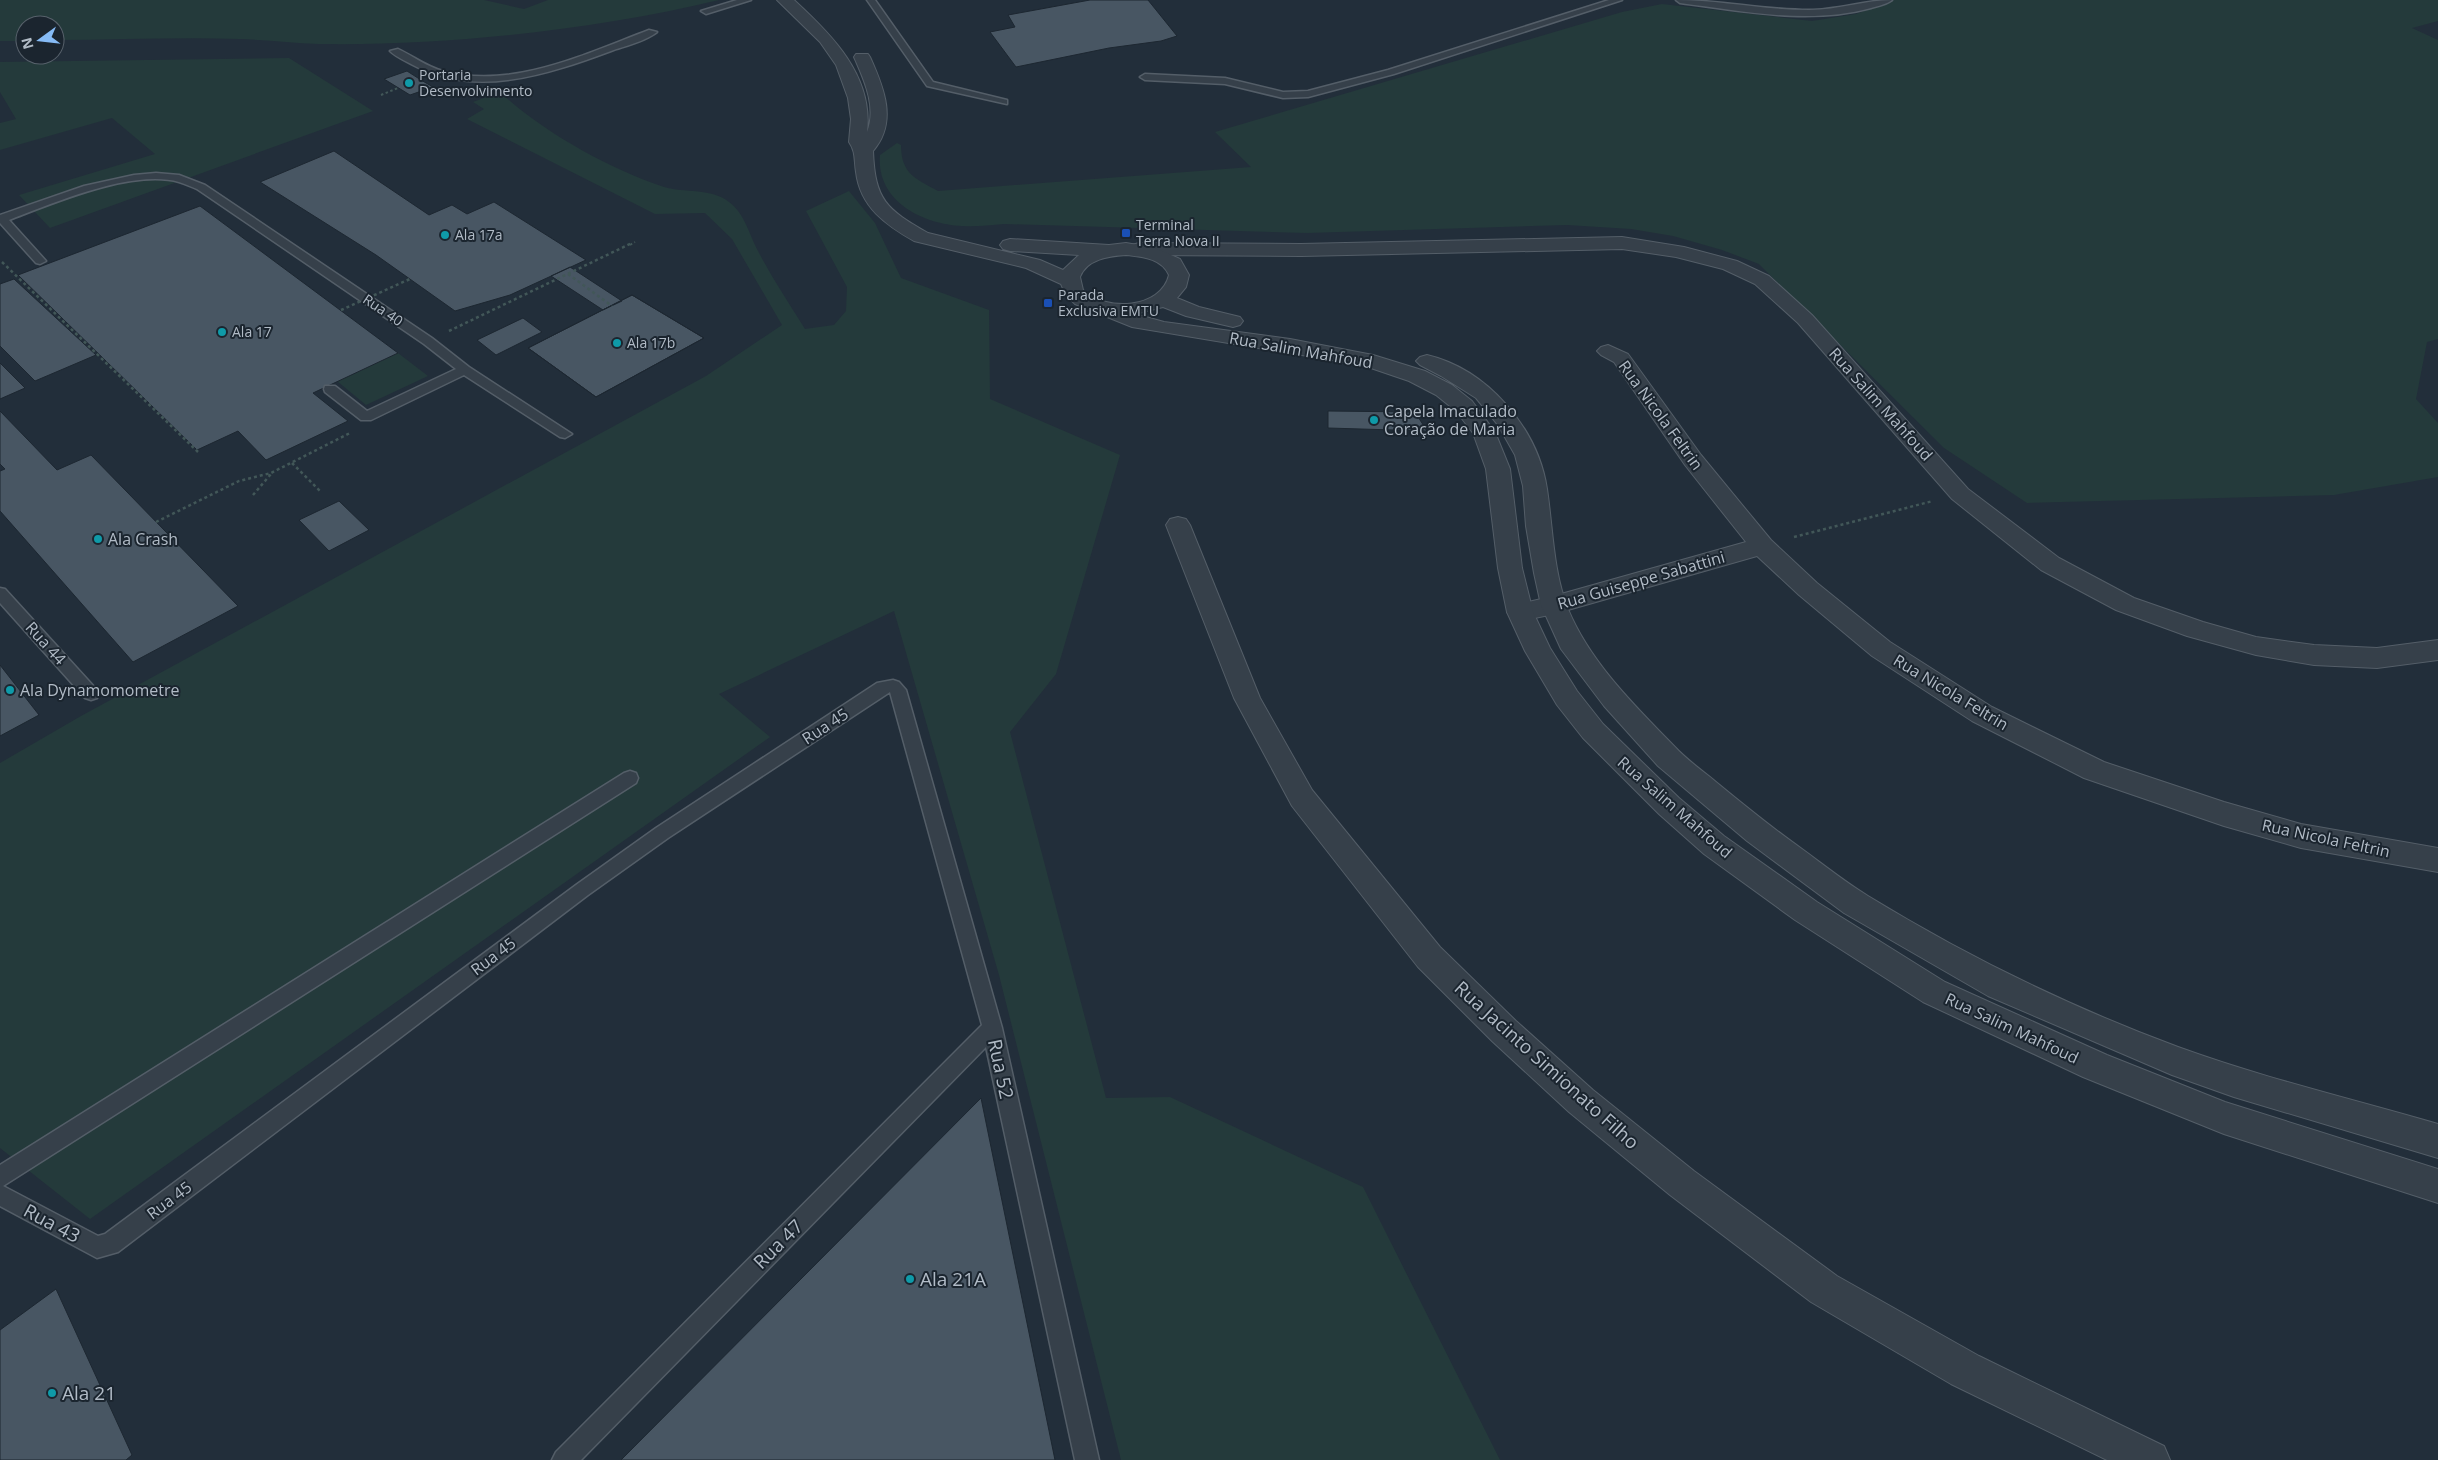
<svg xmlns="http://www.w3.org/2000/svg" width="2438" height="1460" font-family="'Open Sans',sans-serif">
	<rect width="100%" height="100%" fill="#222e3a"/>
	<!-- green -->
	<path fill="#243a3b" d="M0,0H484L524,9L548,0H719C594,30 447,46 319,44C292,43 266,40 240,39C178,37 116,40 55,40V25H25V41H0Z
		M1894,0H2438V21L2412,28L2438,40V339L2427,342L2416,399L2438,423V477L2334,495L2027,503L1944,448L1759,264L1722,250L1673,236L1631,229L1567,225L1307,233L1004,224C990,225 976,227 962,226C922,224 876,201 880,155L897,143L901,145C901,174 916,179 938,191L1251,167L1215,132L1622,12L1662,4L1812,21L1856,14Z
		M289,58L373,111L50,228L19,195L155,154L112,118L0,150V123L16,119L0,92V62Z
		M500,92C543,132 608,168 664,187C684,193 712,188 729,202C745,214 749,234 758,251C772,278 789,303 805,329L834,325L846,311L847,287L806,211L849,191L875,223L901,278L989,310L990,399L1120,455L1056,674L1010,732L1106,1098L1170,1097L1363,1187L1500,1460H1121L999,975L894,611L719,694L770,737L90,1219L0,1148V763L81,716L706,376L782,325L732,239L705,213L655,214L467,119L484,109L473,102Z
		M398,353L428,376L366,405L337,381Z"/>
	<!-- building -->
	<path fill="#485663" stroke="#1d2731" d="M1090,0H1148L1177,36L1161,41L1109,48L1016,67L990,32L1015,27L1008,15Z
		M407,71L421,80L433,87L410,95L384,79Z
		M334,151L429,215L452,205L467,214L494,202L586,260L510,295L455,311L376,255L260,182Z
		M200,206L398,353L313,393L348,421L266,460L238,431L197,450L18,275Z
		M570,267L622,301L603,310L551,276Z
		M14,279L96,355L35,381L0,346V284Z
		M632,295L704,338L596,397L528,348Z
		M632,295L704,338L596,397L528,348Z
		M523,318L542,332L496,355L477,340Z
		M0,363L25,388L0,399Z
		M0,411L57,470L91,455L238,606L133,662L0,511V471L5,469L0,464Z
		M1328,411L1415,412L1427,431L1328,428Z
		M339,501L369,530L329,551L299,520Z
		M0,665L39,715L0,736Z
		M981,1098L1055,1460H621Z
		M56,1289L132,1455L126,1460H0V1330Z"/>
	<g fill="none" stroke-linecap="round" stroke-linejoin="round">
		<!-- service casing -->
		<g stroke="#545e68" stroke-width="3">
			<path id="service" d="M737,0H751L706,14L701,11Z
				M867,0H875L933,82L1007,100V104L927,86Z
				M1609,0H1622L1394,74L1308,97L1283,98L1225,84L1145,80L1140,77L1145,74L1225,78L1283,92L1308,91L1388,70Z
				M1676,0C1720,0 1764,10 1809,10C1838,10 1865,0 1892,0C1887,4 1878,6 1871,8C1810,25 1742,11 1680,3Z
				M649,30L657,32C646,41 625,46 611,51C549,74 476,99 413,65C406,61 396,57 390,51L398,49C413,56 427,67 443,71C512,90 585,54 649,30Z
				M156,173L179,175L205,185L432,338L469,367L572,434L565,438L560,437L464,375L371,420H361L325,392L324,389L325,386H335L367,411L456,369L424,344L197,189C191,187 186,184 179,182C132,169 54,203 9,220L46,261L40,264L36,263L0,223V215L84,186L134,175Z
				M0,588L5,589L97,690L99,694L97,698L91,700L85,698L0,603Z
				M893,680L899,682L906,690L1002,1028L1099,1460H1075L986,1047L581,1460H552L556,1452L982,1025L890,692L668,838L588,895L118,1252L97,1258L0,1206V1165L624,773L630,771L636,773L638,778L636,783L3,1186L98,1236L105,1234L576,885L656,828L877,683Z"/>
		</g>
		<!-- minor casing -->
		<g stroke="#545e68" stroke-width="2">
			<path id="minor" d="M1622,237L1684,247L1737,261L1769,276L1812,315L1968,489L2059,558L2134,598L2203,622L2256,637L2314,645L2377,648L2438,640V660L2377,668L2314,665L2256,655L2187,636L2116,610L2041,570L1952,499L1798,323L1755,284L1723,269L1676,257L1622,249L1301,256L1139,255L1132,253L1129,249L1132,245L1139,243L1301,244Z
				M1608,345L1628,354L1701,455L1771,540L1817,583L1890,642L1992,707L2104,762L2224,802L2301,824L2438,848V872L2301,848L2224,826L2084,778L1972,721L1872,656L1799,595L1757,556L1554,614L1520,621L1511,618L1507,612L1511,606L1554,596L1746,542L1685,465L1614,362L1601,355L1597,351L1601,347Z
				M1178,517L1186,519L1190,525L1260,698L1312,790L1440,947L1516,1021L1593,1090L1694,1171L1837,1276L1979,1356L2164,1446L2170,1460H2107L1951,1384L1811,1302L1670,1195L1569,1112L1492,1041L1418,967L1292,806L1234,698L1166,525L1170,519Z"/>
		</g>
		<!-- tertiary casing -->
		<g stroke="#545e68" stroke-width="2">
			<path id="tertiary" d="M777,0H794C831,34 874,76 867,132C877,107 864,80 854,57L856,54H868L870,57C884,88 898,122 873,151C875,200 886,209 928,233L1040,260L1063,270L1079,255L1010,251L1003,249L1000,245L1003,241L1010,239L1109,245L1126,243L1155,248L1180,259L1189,275L1186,287L1177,298L1199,307L1240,317L1243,321L1240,325L1233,327L1186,316L1163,307L1135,314L1164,322L1290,339L1373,355L1425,371L1452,385L1472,401L1495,432L1510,469L1522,568L1533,612L1550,648L1577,691L1603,724L1679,798L1724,836L1817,902L1945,982L2107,1055L2225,1102L2438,1169V1203L2224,1134L2083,1077L1923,1002L1795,920L1704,854L1659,814L1583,738L1557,705L1525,651L1507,612L1498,568L1486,469L1473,433L1456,411L1436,395L1409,381L1362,365L1132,327L1075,304L1066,295L1061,284L1026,268L914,241C886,225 860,207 856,172C854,160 856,152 849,142L851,119L848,98L836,65L820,42ZM1126,255C1143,257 1161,258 1169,275C1161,309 1106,312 1083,290L1080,277C1087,259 1109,256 1126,255Z
				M1427,355C1487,369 1538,428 1547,489C1553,529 1553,571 1568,609C1590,662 1635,706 1675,747C1687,760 1703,771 1716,782C1744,805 1772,828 1802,849C1824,865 1845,882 1868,896C1966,956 2070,1007 2178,1047C2263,1078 2352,1099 2438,1124V1158L2234,1097L2172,1075L1988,996L1844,913L1747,841L1658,766L1604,706L1561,649L1541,605L1534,573L1526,526L1523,486L1515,455L1498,425L1476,398L1441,376L1420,365L1416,361L1420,357Z"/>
		</g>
		<!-- path-far1 -->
		<path stroke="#425758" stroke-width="2" stroke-dasharray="2.5 2.5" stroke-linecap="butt" d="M381,95L398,88
			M630,245L635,242"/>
		<!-- path -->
		<path stroke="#425758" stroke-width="2.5" stroke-dasharray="3 3" stroke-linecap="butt" d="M2,262L198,452
			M568,274L612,306
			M449,331L632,243
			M292,463L321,492
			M253,495L271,474
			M156,522L239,481L271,473L350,433
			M1794,537L1933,501"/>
		<!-- service -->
		<use href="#service" fill="#36404a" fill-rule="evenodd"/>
		<!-- minor -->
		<use href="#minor" fill="#36404a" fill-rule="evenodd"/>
		<!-- tertiary -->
		<use href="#tertiary" fill="#36404a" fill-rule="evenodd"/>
		<!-- path-bridge -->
		<path stroke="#425758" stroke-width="2.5" stroke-dasharray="3 3" stroke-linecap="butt" d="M341,310L410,279"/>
	</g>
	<!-- markers -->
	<g fill="#0f9aa8" stroke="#1b252f" stroke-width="2">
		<circle cx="409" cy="83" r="5"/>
		<circle cx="445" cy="235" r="5"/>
		<circle cx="222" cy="332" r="5"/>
		<circle cx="617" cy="343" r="5"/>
		<circle cx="1374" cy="420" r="5"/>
		<circle cx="98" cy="539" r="5"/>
		<circle cx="10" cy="690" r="5"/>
		<circle cx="910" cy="1279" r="5"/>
		<circle cx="52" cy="1393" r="5"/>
	</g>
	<g fill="#1a4fb4" stroke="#1b252f" stroke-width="2">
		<rect x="1121" y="228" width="10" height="10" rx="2.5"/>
		<rect x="1043" y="298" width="10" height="10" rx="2.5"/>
	</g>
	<g text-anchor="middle" stroke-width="4" stroke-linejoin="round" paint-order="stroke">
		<!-- far-poi labels -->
		<g font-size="14" fill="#b1bbc6" stroke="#1b252f" text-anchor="start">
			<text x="419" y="80">Portaria<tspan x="419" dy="16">Desenvolvimento</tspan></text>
			<text x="1136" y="230">Terminal<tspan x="1136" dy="16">Terra Nova II</tspan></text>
			<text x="455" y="240">Ala 17a</text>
			<text x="1058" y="300">Parada<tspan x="1058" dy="16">Exclusiva EMTU</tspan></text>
			<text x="232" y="337">Ala 17</text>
			<text x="627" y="348">Ala 17b</text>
		</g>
		<!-- far-street labels -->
		<g font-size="14" fill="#b1bbc6" stroke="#1b252f">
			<text transform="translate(383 310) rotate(34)" y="5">Rua 40</text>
		</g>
		<!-- street labels -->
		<g font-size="16" fill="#b1bbc6" stroke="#1b252f">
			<text transform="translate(1301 350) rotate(10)" y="6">Rua Salim Mahfoud</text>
			<text transform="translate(1881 404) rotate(48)" y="6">Rua Salim Mahfoud</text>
			<text transform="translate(1661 415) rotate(54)" y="6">Rua Nicola Feltrin</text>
			<text transform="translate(1641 580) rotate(-16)" y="6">Rua Guiseppe Sabattini</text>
			<text transform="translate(46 643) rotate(48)" y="6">Rua 44</text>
			<text transform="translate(1951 692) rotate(31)" y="6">Rua Nicola Feltrin</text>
			<text transform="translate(825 726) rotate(-33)" y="6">Rua 45</text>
			<text transform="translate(1675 807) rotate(41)" y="6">Rua Salim Mahfoud</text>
			<text transform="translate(2326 838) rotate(12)" y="6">Rua Nicola Feltrin</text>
			<text transform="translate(493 956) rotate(-37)" y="6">Rua 45</text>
			<text transform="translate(2012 1028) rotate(25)" y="6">Rua Salim Mahfoud</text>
			<text transform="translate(169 1200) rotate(-37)" y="6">Rua 45</text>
		</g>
		<!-- poi labels -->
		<g font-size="16" fill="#b1bbc6" stroke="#1b252f" text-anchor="start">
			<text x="1384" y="417">Capela Imaculado<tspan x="1384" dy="18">Coração de Maria</tspan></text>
			<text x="108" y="545">Ala Crash</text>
			<text x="20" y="696">Ala Dynamomometre</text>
		</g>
		<!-- near-street labels -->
		<g font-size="19" fill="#b1bbc6" stroke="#1b252f">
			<text transform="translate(1547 1065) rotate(42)" y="7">Rua Jacinto Simionato Filho</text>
			<text transform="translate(1001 1069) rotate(78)" y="7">Rua 52</text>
			<text transform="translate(52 1223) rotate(28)" y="7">Rua 43</text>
			<text transform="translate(778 1244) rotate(-45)" y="7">Rua 47</text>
		</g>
		<!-- near-poi labels -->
		<g font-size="19" fill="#b1bbc6" stroke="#1b252f" text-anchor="start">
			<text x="920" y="1286">Ala 21A</text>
			<text x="62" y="1400">Ala 21</text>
		</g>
	</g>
	<!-- north arrow -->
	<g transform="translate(40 40) rotate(255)"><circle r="24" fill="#1b252f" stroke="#57616b"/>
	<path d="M0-4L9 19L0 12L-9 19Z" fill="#86bbf6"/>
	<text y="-8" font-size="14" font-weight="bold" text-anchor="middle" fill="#b1bbc6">N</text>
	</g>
</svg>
